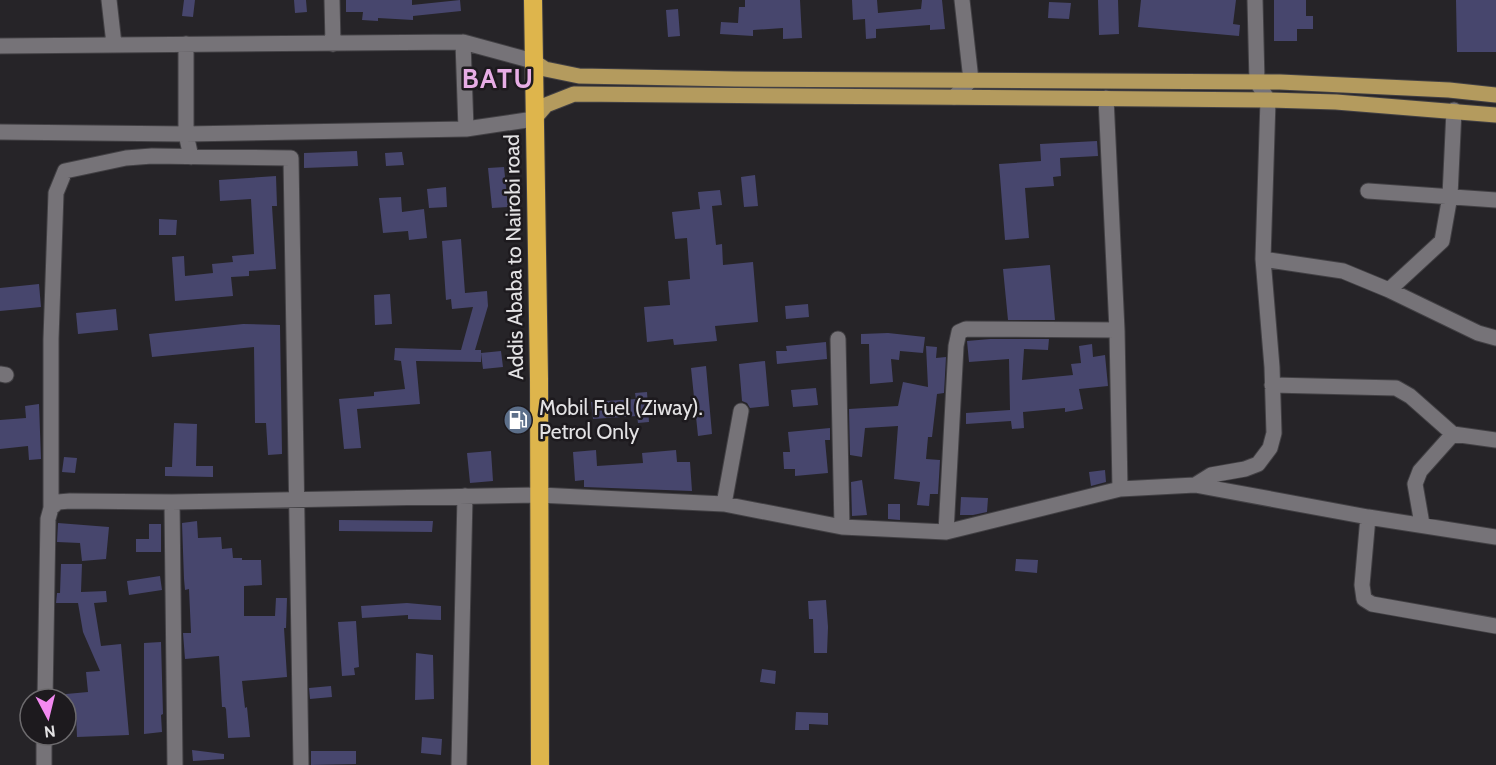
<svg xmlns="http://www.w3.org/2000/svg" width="1496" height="765" font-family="Cabin,sans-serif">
	<rect width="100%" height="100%" fill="#262428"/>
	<!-- building -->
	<path fill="#47466d" d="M184,0H195L193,17L182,16Z
		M294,0H306L307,12L295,13Z
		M346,0H412V5L460,0L461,11L413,16V20L378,18V21L362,20L363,12H346Z
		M745,0H800L802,38L783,39V28L753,30V36L720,34L721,22L738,23L739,7H745Z
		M852,0H877L878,13L921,9L922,0H942L945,29L930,30V25L876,29V38L866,39L865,19L853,20Z
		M1098,0H1118L1119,34L1099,35Z
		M1141,0H1236L1233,24L1240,25L1239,36L1138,27Z
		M1274,0H1306V16H1313V29H1297V41H1274Z
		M1456,0H1496V52H1457Z
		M1049,2L1071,3L1069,19L1048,18Z
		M678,9L680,36L668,37L666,10Z
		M1097,141L1098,156L1060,158L1061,176L1053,177L1054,186L1025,188L1029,238L1005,240L999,164L1041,161L1040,144Z
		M357,151L358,166L304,168V153Z
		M402,152L404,165L386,166L385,153Z
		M504,167L508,207L492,208L488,168Z
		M755,175L758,206L744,207L741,177Z
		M276,176L277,206H272L276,269L249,271V276L231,277L233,296L175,301L172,257L184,256L185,276L213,273L212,264L233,262L232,256L254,254L251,199L220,201L219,180Z
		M446,187L447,207L429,208L427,189Z
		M720,190L722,205L712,206L716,245L722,244L723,265L753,262L758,322L715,326L717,341L674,345L673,339L647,342L644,307L670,305L668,281L690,279L687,238L675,239L672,212L700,209L698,192Z
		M401,197L402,212L424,209L427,238L409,240L408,231L383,233L379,198Z
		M159,219L177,220L176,235H159Z
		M461,239L465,293L487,291L488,306L475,350H481V362L416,361L420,404L357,409L361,448L344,449L339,399L374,396V392L405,389L401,361L394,360L395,348L461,350L473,307L452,309L451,299L446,300L442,241Z
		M1050,265L1055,320H1008L1003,269Z
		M39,284L41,307L0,311V288Z
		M390,294L392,324L375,325L374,295Z
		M808,304L809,317L786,319L785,306Z
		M116,309L118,330L78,334L76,313Z
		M243,324L280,325L282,454L268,455L266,423H255L254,347L152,357L149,334Z
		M888,333L925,337L923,353L900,351L899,360L891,359L893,382L870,384L869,344H861V334Z
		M990,339H1049L1048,350L1024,349L1022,380L1073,375L1071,364L1081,363L1079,346L1092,344L1093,357L1105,355L1108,386L1079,389L1083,409L1065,412V408L1023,412L1024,428L1012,429L1011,421L966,424V413L1010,410L1009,359L969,362L967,341Z
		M826,342L827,359L777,364L776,351H787L786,346Z
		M926,346L937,347L936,358L946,357L944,393L937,394L932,437H928L926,459L940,460L938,494H930L929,506L917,505L920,482L894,479L898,426L865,428L862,457L850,455L849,409L898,406L903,382L928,387Z
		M501,351L503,367L483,369L481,353Z
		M765,361L769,406L750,408L747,403L742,401L739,364Z
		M706,366L712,434L698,436L691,368Z
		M816,388L818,405L793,407L791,390Z
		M647,392L649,422L638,423L637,416L593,419L591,402L636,399L635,393Z
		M39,404L41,459L29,460L28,446L0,449V420L26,418L25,406Z
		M174,423L197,424L196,466H213V477L165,476V467H172Z
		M830,428V440H825L828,473L795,476V469H784L783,452H790L788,432Z
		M596,450L597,466L643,463L642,453L676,450L677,462H690L692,491L584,487V480L575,481L573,452Z
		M491,451L493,481L470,483L467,453Z
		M64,457L77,458L75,473L62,472Z
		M1105,470L1106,482L1091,486L1089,472Z
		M862,480L867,515L852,516L851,482Z
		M961,497L988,498L987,512L973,515H960Z
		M888,504H900V520L888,519Z
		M339,520L433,521L432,532L339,531Z
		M197,521L198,538L221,537L222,549L232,548L233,558H242V560H261L262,585L244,586V616H275L276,598H287L286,628H284L287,677L242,681L245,708L247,707L250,737L228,738L226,709L225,707H222L219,656L185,659L183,633H191L189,589L185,590L184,579L182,523Z
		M58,523L109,527L106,559L82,561L80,543L57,542Z
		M149,524H161V552H136V539H149Z
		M1016,559L1038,560L1037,573L1015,571Z
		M61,564H82L81,592L106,591L107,602L94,603L101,646L121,644L129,735L77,737L76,713L66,714V694L88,692L86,672L100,671L83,632L78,603H56L57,593H60Z
		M160,576L162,590L129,595L127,581Z
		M826,600L828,627L827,653H814L813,619H809L808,601Z
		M407,603L441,606V620L408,619V615L362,618L361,606Z
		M356,621L359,667L354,668L355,675L342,676L338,622Z
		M161,642L163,714L161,715L162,732L144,734V643Z
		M416,653L433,655L434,699L415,700Z
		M762,669L776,671L775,684L760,682Z
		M331,686L332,697L310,699L309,688Z
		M796,712L828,713V725L809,724V730H795Z
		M422,737L442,739L441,755L421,753Z
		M192,750L224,754V759L193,761Z
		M311,751H356V764L311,765Z"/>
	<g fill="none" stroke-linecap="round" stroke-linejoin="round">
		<!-- minor casing -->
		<g stroke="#424044" stroke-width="17">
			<path id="minor" d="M109,0L114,44
				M332,0L333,44
				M463,42L466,129
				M186,44V134L191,157
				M0,46L463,42L533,61
				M954,97L971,80L962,0
				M1106,98L1117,330L1120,489
				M0,132L186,134L466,129L534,119
				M1368,191L1496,200
				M1263,259L1343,271L1389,290L1478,333L1496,338
				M1389,290L1442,241L1450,196L1454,110
				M838,339L842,527
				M0,374L6,375
				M1272,385L1396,388L1410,396L1453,434L1496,440
				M1195,485L1211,475L1245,469L1258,464L1270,448L1274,433L1272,367L1263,259L1268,100L1257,82L1255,0
				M172,502L175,765
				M724,504L741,411
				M51,508L58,502L70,501L172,502L539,495L724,504L842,527L946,532L1120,489L1195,485L1368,517L1496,537
				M1368,517L1362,585L1364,599L1372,604L1496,626
				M1422,524L1415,484L1420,471L1453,434
				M946,532L956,346L959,332L966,329L1117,330
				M45,699L48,519L51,508V339L56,193L65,171L126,158L152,156L291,158L301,765
				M44,765V735
				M459,765L465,496"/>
		</g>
		<!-- major casing -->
		<g stroke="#424044" stroke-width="17">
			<path id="major" d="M533,61L545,69L579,76L735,79L1280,82L1449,90L1496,95
				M534,119L546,105L574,94L1268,100L1336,102L1496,115"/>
		</g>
		<!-- highway casing -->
		<g stroke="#424044" stroke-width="20">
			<path id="highway" d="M533,0L539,379L540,765"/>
		</g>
		<!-- minor -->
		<use href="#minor" stroke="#767378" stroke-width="15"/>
		<!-- major -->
		<use href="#major" stroke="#b49b5e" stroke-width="15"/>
		<!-- highway -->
		<use href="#highway" stroke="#deb54c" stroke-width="18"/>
	</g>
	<!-- icons -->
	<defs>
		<g id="fuel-disc" transform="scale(1.5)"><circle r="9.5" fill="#5c6f8a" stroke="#1d1a1e"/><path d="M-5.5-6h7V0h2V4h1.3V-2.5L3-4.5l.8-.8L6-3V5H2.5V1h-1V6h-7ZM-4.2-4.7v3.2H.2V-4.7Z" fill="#fff"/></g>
	</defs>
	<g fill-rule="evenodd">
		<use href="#fuel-disc" x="518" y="420"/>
	</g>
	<g text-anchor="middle" stroke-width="5" stroke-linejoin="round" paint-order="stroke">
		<!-- street labels -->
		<g font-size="21" fill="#e3e2e4" stroke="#1d1a1e">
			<text transform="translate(514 257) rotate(-91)" y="7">Addis Ababa to Nairobi road</text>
		</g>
		<!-- poi labels -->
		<g font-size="21" fill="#e3e2e4" stroke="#1d1a1e" text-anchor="start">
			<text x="539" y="415">Mobil Fuel (Ziway).<tspan x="539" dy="24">Petrol Only</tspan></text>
		</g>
		<!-- district labels -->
		<g font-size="27" font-weight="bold" letter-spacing="1.5" fill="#e7ade5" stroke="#1d1a1e">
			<text x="498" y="88">BATU</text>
		</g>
	</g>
	<!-- north arrow -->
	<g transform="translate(48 717) rotate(173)"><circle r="28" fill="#1d1a1e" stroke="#6c6a6d" stroke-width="1.5"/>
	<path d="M0-4.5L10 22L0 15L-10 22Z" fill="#f389f1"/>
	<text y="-9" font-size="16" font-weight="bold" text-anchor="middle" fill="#e3e2e4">N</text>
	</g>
</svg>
